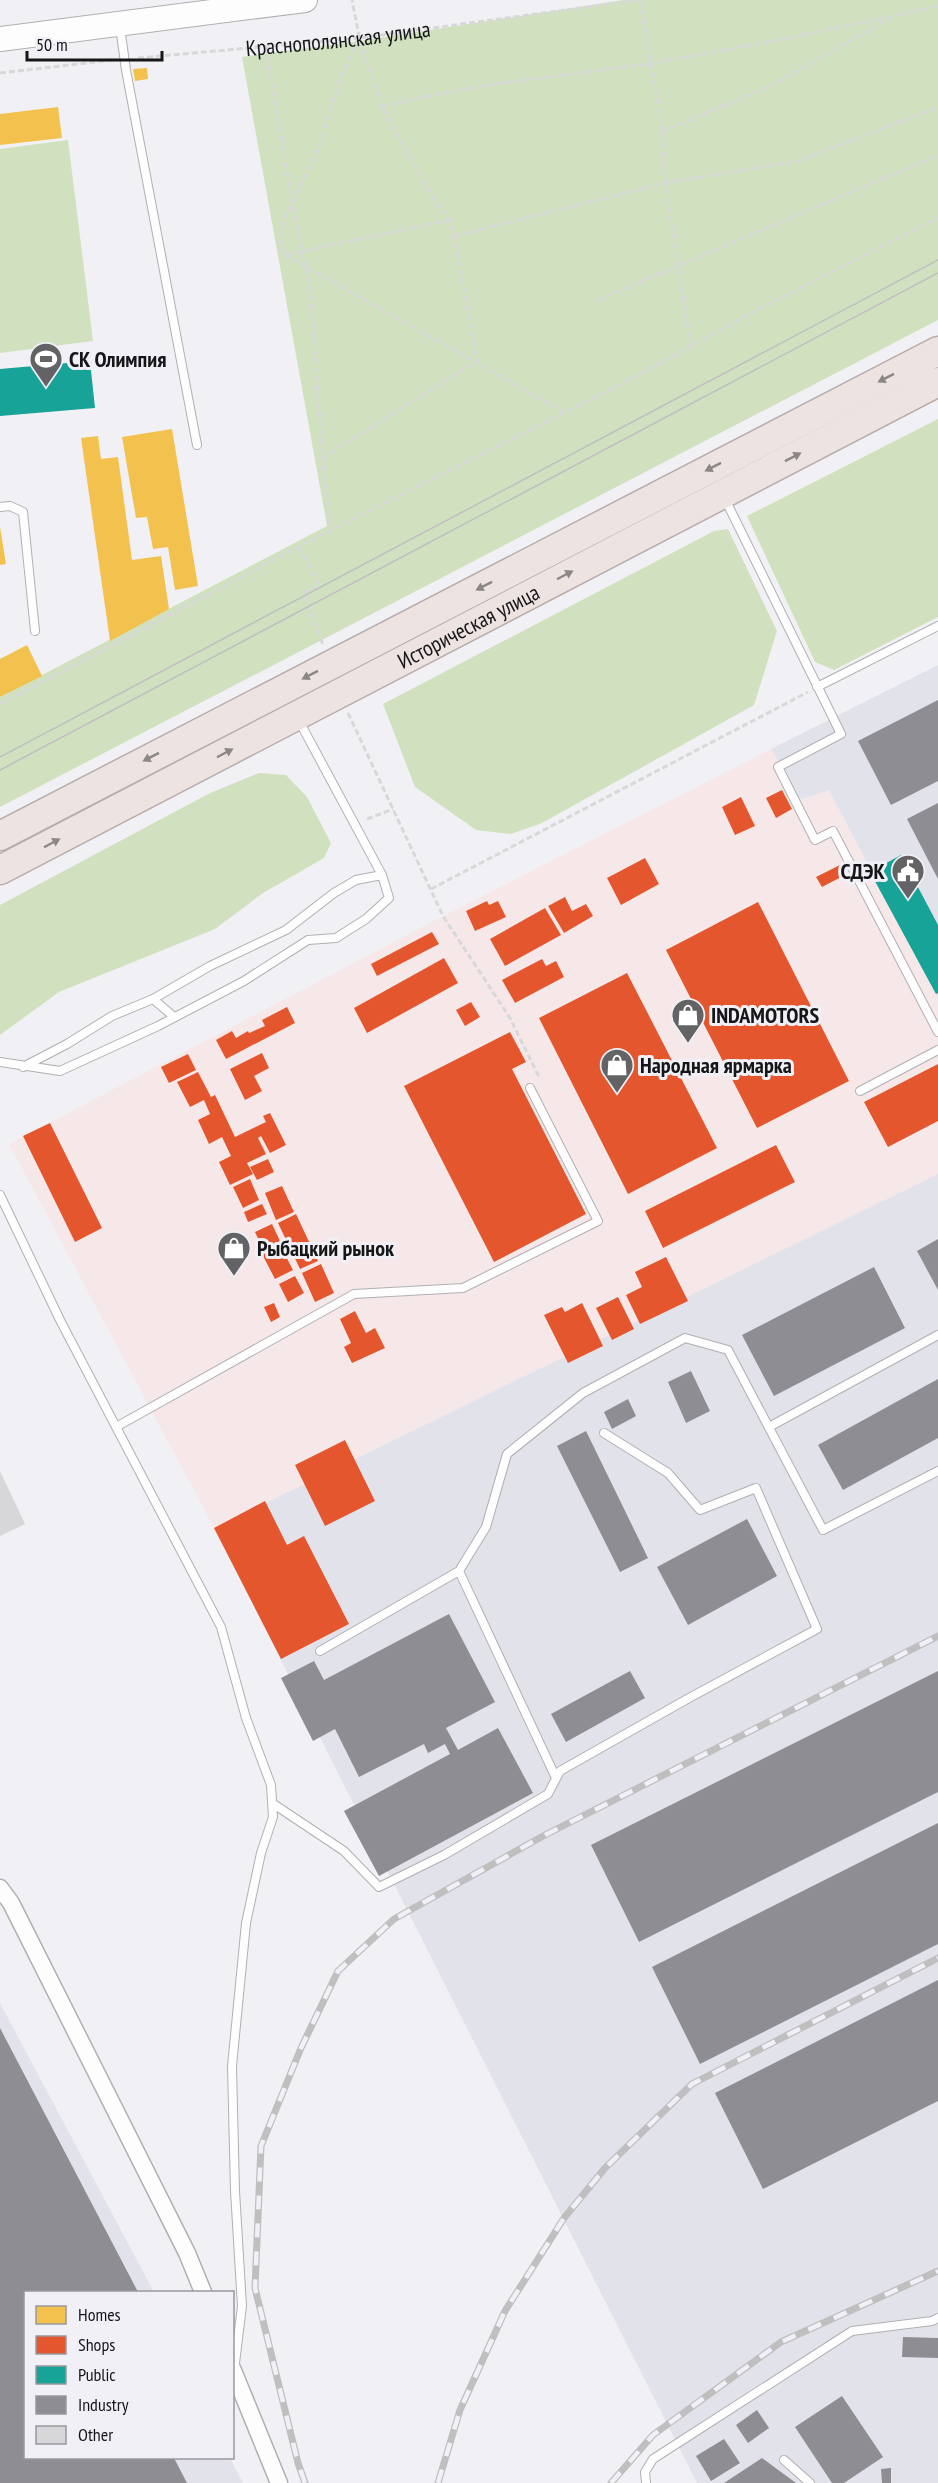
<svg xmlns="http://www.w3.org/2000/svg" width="938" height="2483" font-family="'PT Sans Narrow',sans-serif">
	<rect width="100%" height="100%" fill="#f1f1f5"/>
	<!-- commercial -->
	<path fill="#f6e8e8" d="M771,749L799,800L829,790L938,998V1174L214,1528L9,1144L443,916Z"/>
	<!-- built -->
	<path fill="#e2e2ea" d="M938,665V998L829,790L799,800L771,749Z
		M938,1174V2483H697L214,1528Z
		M0,2003L154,2292H26V2458H230L243,2483H0Z"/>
	<!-- green -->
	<path fill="#d1e1bf" d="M623,0H938V320L0,807V697L327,526L242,57L360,41Z
		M68,140L93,341L0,353V149Z
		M938,419V617L834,670L815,662L747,516Z
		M728,529L777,631L754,705L542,823L511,834L476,830L415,787L383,704L714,531Z
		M259,773L286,775L307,797L331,843L324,858L263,893L215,929L59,992L0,1035V905L210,793Z"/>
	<!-- homes -->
	<path fill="#f2c14e" d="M147,68L148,79L135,81L133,69Z
		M58,107L62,138L0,145V114Z
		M172,429L198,586L175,590L168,547L153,549L147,517L136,518L122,437Z
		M98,436L101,459L118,457L132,560L161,556L169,609L110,641L81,438Z
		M0,527L6,564L0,565Z
		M27,645L42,676L0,697V659Z"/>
	<!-- shops -->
	<path fill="#e4572e" d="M782,790L792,809L776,818L766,798Z
		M741,797L755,826L735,835L722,807Z
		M645,858L659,884L621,905L607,878Z
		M840,865L845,875L822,887L816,877Z
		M565,897L572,911L586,904L593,916L564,933L548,906Z
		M487,901L489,905L498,901L506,917L475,931L466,911Z
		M758,902L849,1081L757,1128L666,950Z
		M545,908L561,935L505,966L490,939Z
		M432,932L439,944L377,976L371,964Z
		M444,958L458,983L367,1033L354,1008Z
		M542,959L546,966L556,961L564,977L515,1003L502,980Z
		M627,973L717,1148L628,1194L539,1018Z
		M471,1002L480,1017L465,1026L456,1010Z
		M287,1007L295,1023L226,1059L216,1040L232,1031L236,1038L248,1031L249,1033L265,1026L262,1020Z
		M510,1032L526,1062L512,1069L586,1214L494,1262L404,1086Z
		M262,1053L269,1068L254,1076L262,1091L245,1100L230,1069Z
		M188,1054L196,1070L169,1083L161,1067Z
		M938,1064V1121L888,1147L864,1102Z
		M198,1072L211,1097L215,1095L235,1137L266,1122L263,1116L270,1113L286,1145L270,1153L261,1136L258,1138L266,1154L247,1163L253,1174L230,1185L219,1162L231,1156L222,1137L209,1144L198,1120L210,1114L204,1100L190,1107L177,1082Z
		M50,1123L102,1228L75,1242L23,1136Z
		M776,1145L795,1182L663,1248L645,1211Z
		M268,1159L274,1172L257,1180L250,1167Z
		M250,1179L259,1200L243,1208L233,1187Z
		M282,1186L294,1212L276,1220L265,1193Z
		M262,1204L267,1214L248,1222L244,1212Z
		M296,1214L318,1261L300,1269L278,1223Z
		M272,1224L280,1241L263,1249L255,1232Z
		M280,1245L293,1270L275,1279L262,1254Z
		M666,1257L688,1301L640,1324L626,1295L642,1287L635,1272Z
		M321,1264L334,1293L315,1302L302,1273Z
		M295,1276L304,1293L288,1302L279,1284Z
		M618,1297L634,1329L612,1340L596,1308Z
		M274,1303L280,1317L271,1322L264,1307Z
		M582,1303L603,1346L568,1363L544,1315L562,1307L565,1312Z
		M355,1311L366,1333L375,1328L385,1348L352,1363L344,1347L351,1343L340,1319Z
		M345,1440L375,1501L325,1526L295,1465Z
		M265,1501L287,1545L304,1536L349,1624L281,1659L214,1528Z"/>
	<!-- public -->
	<path fill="#17a398" d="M90,361L95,408L0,416V369Z
		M901,855L938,925V993L936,994L870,872Z"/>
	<!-- industry -->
	<path fill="#8d8d92" d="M938,700V781L891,805L858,741Z
		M938,803V879L907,819Z
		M938,1239V1290L917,1251Z
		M874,1267L905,1328L774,1396L742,1335Z
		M691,1371L710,1411L686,1423L668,1382Z
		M938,1379V1438L843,1490L818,1445Z
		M628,1399L636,1416L612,1429L604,1412Z
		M586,1431L648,1558L620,1572L557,1446Z
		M747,1519L777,1576L688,1625L657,1567Z
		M449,1614L495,1702L446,1728L458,1750L498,1728L533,1793L379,1876L344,1811L450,1754L445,1744L428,1753L424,1744L359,1777L335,1729L313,1741L281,1678L314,1661L324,1680Z
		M630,1671L645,1698L566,1742L551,1714Z
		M938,1671V1792L639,1942L591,1845Z
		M938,1823V1944L700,2064L652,1967Z
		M938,1980V2101L763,2189L715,2093Z
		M0,2028L138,2292H26V2458H174L187,2483H0Z
		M903,2337L938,2338V2358L902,2357Z
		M842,2396L883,2457L844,2483H832L795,2427Z
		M757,2410L769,2428L748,2443L736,2425Z
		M724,2439L740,2463L711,2481L696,2456Z
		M762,2458L796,2483H724Z
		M891,2468V2483H882L881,2469Z"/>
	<!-- building -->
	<path fill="#d7d7da" d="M0,1471L25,1524L0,1536Z"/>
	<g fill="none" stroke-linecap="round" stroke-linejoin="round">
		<!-- service casing -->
		<g stroke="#b0b0b2" stroke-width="10">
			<path id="service" d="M120,27L126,70L197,445
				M725,499L841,734L778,767L815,840L833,831L938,1032
				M0,507L10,506L23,512L35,631
				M817,687L938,626
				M298,719L382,875
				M153,999L173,1016
				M0,1062L60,1071L158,1026L244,981L308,940L336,938L366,919L389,898L382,875L356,880L334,893L286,930L210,966L153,999L112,1016L67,1044L23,1067
				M860,1091L938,1050
				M0,1195L61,1322L221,1627L246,1718L271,1785L273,1817L261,1853L246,1923L232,2066L235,2191L242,2306L234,2371
				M116,1427L354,1294L463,1288L598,1221L530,1088
				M769,1427L938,1335
				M459,1571L486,1527L507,1454L583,1393L685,1338L728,1350L823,1530L938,1471
				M320,1651L459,1571L556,1778
				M272,1803L344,1851L379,1887L444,1855L548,1794L560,1771L689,1698L817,1629L756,1488L700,1510L668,1473L604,1433
				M784,2460L810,2483
				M646,2483L645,2472L653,2459L852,2331L932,2321L938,2318"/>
		</g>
		<!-- minor casing -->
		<g stroke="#b0b0b2" stroke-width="19">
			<path id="minor" d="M0,1888L11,1903L187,2253L203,2292
				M232,2368L279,2483"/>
		</g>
		<!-- secondary casing -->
		<g stroke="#b0b0b2" stroke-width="26">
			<path id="secondary" d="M0,39L305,0"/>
		</g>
		<!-- trunk casing -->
		<g stroke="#b7acab" stroke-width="31">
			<g id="trunk">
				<path d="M0,836L938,351"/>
				<path id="s2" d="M0,870L938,382"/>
			</g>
		</g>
		<!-- path -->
		<g stroke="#d8d8d8" stroke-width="3" stroke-dasharray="6 3" stroke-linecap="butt">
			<path d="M358,39L341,76L318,150L285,217L279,240L284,255L449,220"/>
			<path d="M266,47L292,202L311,296L324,475L331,530"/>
			<path id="s1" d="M138,58L359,38L639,0"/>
			<path d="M0,73L113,60"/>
			<path d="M382,107C471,83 561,77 652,63C748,47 843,27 938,6"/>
			<path d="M662,132L772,85L891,18"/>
			<path d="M454,236L665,183L662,127L640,0"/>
			<path d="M285,255L564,412"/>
			<path d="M598,300L938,155"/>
			<path d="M691,346L665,183L799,161L938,107"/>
			<path d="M322,458L477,361L454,236L449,220L434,200L382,107L360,41L352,0"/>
			<path d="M299,547L319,585L304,593L323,645"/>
			<path d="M0,704L298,547L615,387L761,308L938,218"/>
			<path d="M348,713L443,916L510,1018L540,1079"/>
			<path d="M367,819L393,809"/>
			<path d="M431,889L808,692"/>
		</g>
		<!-- service -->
		<use href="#service" stroke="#fdfdfe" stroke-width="8"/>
		<!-- minor -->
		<use href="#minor" stroke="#fdfdfe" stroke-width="16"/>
		<!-- secondary -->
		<use href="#secondary" stroke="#fdfdfe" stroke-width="24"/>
		<!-- trunk -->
		<use href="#trunk" stroke="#ede4e2" stroke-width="28"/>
		<!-- tram -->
		<path stroke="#bfbfc0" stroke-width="1.5" d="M0,757L938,260
			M0,770L938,273"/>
		<!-- rail casing -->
		<g stroke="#bfbfc0" stroke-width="7">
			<path id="rail" d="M305,2483L298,2463L255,2288L261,2146L301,2048L338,1971L394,1919L545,1835L938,1636
				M438,2483L460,2410L505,2311L564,2218L605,2168L692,2084L938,1958
				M611,2483L653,2435L781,2342L938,2271"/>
		</g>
		<!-- rail -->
		<use href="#rail" stroke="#f0f0f6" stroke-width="4.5" stroke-dasharray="14" stroke-linecap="butt"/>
	</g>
	<!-- one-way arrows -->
	<defs><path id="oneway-solid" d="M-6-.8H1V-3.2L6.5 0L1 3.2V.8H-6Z" transform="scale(1.5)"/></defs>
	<g fill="#8c8787">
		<use href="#oneway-solid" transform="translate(886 378) rotate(153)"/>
		<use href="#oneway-solid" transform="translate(793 457) rotate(-27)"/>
		<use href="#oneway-solid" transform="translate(713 467) rotate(153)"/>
		<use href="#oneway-solid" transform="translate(565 575) rotate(-28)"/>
		<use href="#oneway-solid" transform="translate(484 586) rotate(153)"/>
		<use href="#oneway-solid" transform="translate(310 675) rotate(153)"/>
		<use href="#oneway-solid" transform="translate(225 753) rotate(-28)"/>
		<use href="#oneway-solid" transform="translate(151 757) rotate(153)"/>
		<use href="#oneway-solid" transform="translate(52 843) rotate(-28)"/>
	</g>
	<!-- icons -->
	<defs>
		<g id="stadium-pin" transform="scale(1.725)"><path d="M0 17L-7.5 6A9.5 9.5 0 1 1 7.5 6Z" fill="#636365" stroke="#f0f0f6"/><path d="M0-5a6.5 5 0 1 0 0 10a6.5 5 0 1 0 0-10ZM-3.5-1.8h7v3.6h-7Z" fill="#fff"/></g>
		<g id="civic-pin" transform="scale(1.725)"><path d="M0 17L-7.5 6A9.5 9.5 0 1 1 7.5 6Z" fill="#636365" stroke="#f0f0f6"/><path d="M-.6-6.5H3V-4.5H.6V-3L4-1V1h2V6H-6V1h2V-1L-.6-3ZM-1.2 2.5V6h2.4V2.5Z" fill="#fff"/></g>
		<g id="shop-pin" transform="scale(1.725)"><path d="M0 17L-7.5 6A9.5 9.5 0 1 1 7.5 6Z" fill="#636365" stroke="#f0f0f6"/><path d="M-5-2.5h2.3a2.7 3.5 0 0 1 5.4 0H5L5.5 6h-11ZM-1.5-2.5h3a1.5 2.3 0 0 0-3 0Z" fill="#fff"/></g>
	</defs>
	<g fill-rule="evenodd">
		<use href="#stadium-pin" x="46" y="359"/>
		<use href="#civic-pin" x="908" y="871"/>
		<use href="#shop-pin" x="688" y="1015"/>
		<use href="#shop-pin" x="617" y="1065"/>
		<use href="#shop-pin" x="234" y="1248"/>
	</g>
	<g text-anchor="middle" stroke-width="6" stroke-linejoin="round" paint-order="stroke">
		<!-- street labels -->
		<g font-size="22" fill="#161618" stroke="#f0f0f6">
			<text dy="8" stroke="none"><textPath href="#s1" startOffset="201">Краснополянская улица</textPath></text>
			<text dy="8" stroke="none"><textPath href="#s2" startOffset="528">Историческая улица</textPath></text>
		</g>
		<!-- poi labels -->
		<g font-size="22" font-weight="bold" fill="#161618" stroke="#f0f0f6" text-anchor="start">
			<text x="69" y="367">СК Олимпия</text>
			<text x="885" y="879" text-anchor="end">СДЭК</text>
			<text x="711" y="1023">INDAMOTORS</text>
			<text x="640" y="1073">Народная ярмарка</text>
			<text x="257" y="1256">Рыбацкий рынок</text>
		</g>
	</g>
	<!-- legend -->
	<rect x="24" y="2291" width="210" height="168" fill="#f0f0f6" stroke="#99999d" stroke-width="1.5"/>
	<rect x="36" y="2306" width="30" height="18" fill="#f2c14e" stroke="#99999d" stroke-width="1.5"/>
	<text x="78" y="2321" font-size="18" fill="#161618">Homes</text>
	<rect x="36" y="2336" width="30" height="18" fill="#e4572e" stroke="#99999d" stroke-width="1.5"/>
	<text x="78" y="2351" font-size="18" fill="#161618">Shops</text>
	<rect x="36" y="2366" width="30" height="18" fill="#17a398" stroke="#99999d" stroke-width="1.5"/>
	<text x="78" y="2381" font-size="18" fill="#161618">Public</text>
	<rect x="36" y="2396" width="30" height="18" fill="#8d8d92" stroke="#99999d" stroke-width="1.5"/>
	<text x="78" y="2411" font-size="18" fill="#161618">Industry</text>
	<rect x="36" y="2426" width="30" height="18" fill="#d7d7da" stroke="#99999d" stroke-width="1.5"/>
	<text x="78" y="2441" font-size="18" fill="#161618">Other</text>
	<!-- scale -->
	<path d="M27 51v9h135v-9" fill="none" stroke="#161618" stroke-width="3"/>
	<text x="36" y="51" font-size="18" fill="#161618" stroke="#f0f0f6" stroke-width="4.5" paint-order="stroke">50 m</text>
</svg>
